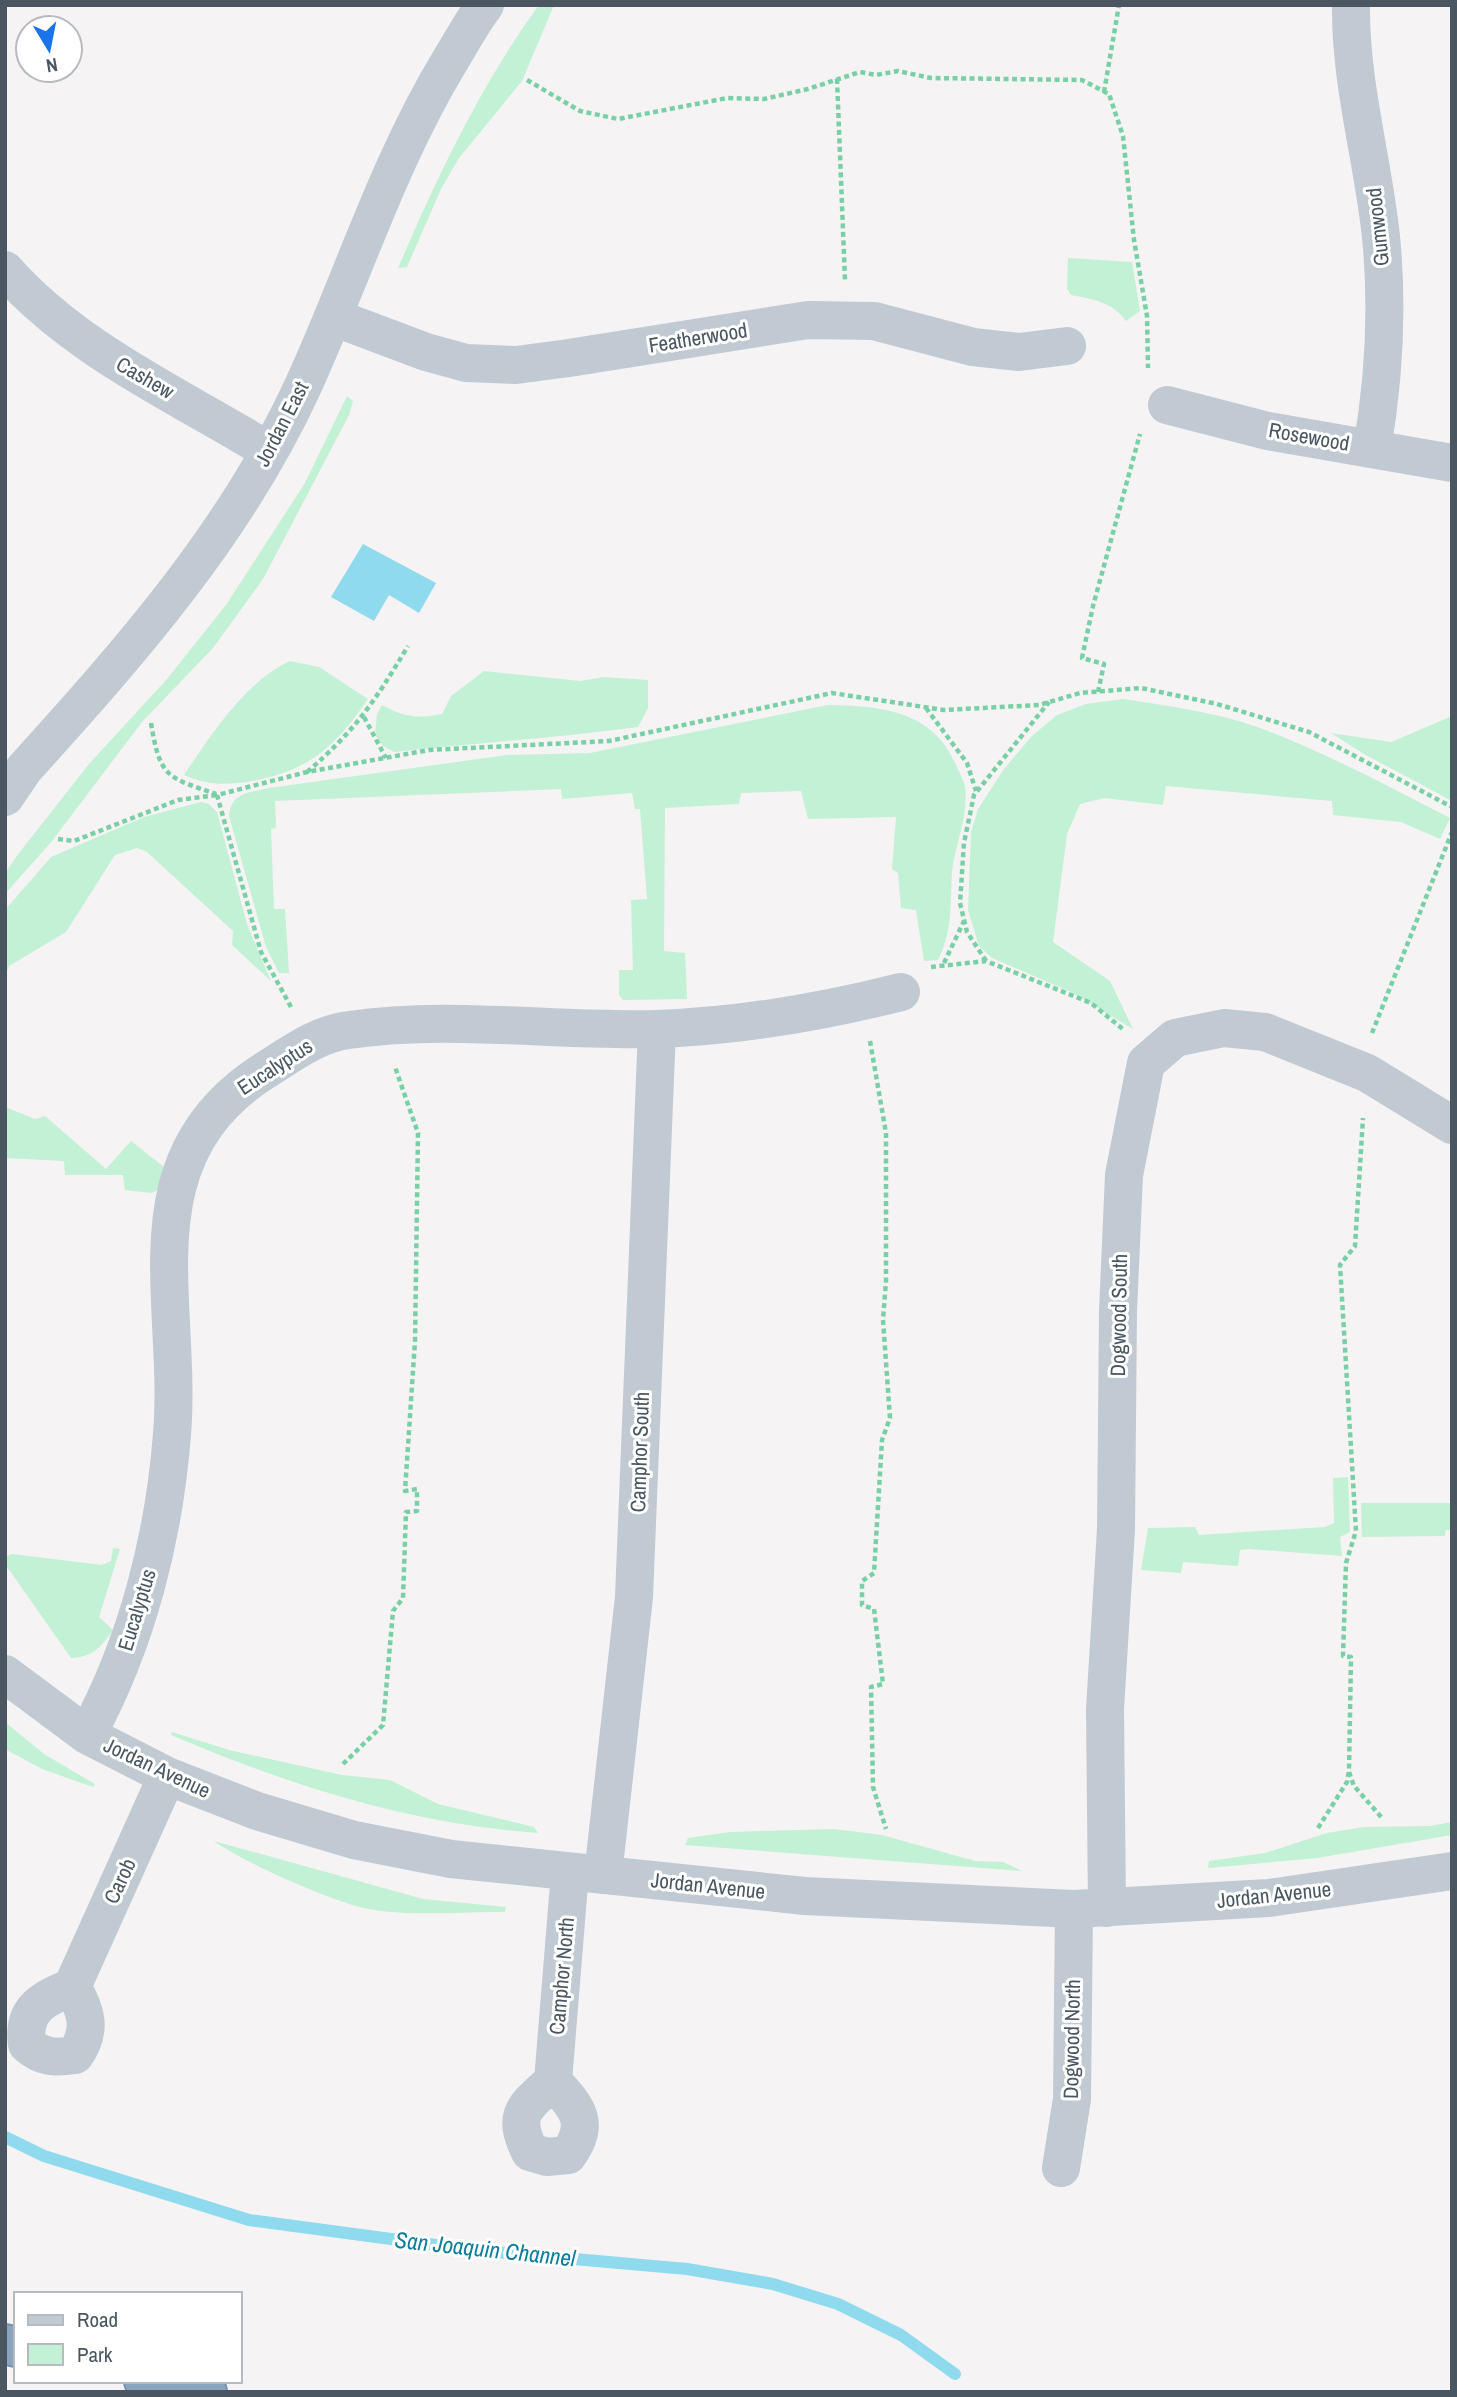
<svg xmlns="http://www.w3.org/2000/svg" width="1457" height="2397" font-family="'Archivo Narrow',sans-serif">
	<rect width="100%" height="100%" fill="#f5f3f3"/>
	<!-- green -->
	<path fill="#c3f1d5" d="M539,5H554L522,81L459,158L441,189L407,267L398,268C437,177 480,86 539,5Z
		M1068,258L1132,262L1140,311L1126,321C1113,302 1092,299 1071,295L1067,289Z
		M347,396L353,401L349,415L263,579L213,648L142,722L52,841L5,894V873L19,853L89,764L167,679L226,605L305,483Z
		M290,661L319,667L368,699C336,746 309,771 252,781C227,785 208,786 184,775C210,736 246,681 290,661Z
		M484,671L580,681L604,677L648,680V708L638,727C557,738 475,743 394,752L383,746L375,735L377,714L382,705C404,717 418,719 442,714L451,696Z
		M1123,699C1168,706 1217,712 1260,728C1326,753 1388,786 1450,818L1440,839L1401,822L1333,815L1332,801L1166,786L1163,805L1104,798L1080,804L1067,834L1053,942L1110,981L1133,1029L1071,992L992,958L979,946L968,910L971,832L978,809L1004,769L1032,736L1057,715L1086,704Z
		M828,705C879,706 932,710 955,763C958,770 964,780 965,787C969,815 955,844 952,872C950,904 953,931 938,960L924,961L916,910L901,908L898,873L892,869L896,817L808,819L801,791L741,793L739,804L665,808L664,951L685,953L687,999L623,1000L619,995V970H633L631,900L647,899L640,809H635L632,793L562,799L561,789L275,801L276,828L271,829L274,909H285L289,973H279L266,947L229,816C231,792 249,793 269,788L507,755L590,753Z
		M1452,716V801L1364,754L1331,733L1391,742Z
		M201,802L209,804L217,812L247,924L271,981L232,945L233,931L147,852L137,848L115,855L66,932L9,966L5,976V910L51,857L144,817Z
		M5,1107L35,1119L45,1116L106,1169L131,1141L164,1167L159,1189L152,1193L125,1190L123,1175H65L64,1161L5,1158Z
		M1348,1477L1350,1532L1340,1537L1342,1556L1249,1549L1240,1550L1238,1566L1183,1562L1181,1573L1141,1570L1148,1528L1195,1527L1199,1535L1325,1527L1334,1523L1333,1478Z
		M1361,1503H1452V1530H1446L1445,1536L1362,1537Z
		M113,1548L120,1549L99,1617L113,1630C101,1647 93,1657 71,1658L5,1564V1557L12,1554L102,1565L111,1561Z
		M5,1722L44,1754L95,1784L93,1787L42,1769L5,1749Z
		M172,1732L229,1750L342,1775L390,1780L438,1804L534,1827L538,1833C410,1824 288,1785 171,1735Z
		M1452,1822V1835L1317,1858L1208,1868L1209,1861L1265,1853L1327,1833L1364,1827L1430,1826Z
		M834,1829L882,1835L975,1861L1003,1862L1022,1871L685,1845L688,1838L730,1832Z
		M214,1841L423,1899L506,1907L505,1912C460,1911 403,1918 360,1907C325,1898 243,1862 214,1841Z"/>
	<!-- water -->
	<path fill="#90daee" d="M363,544L436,583L419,613L389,595L374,621L331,597Z"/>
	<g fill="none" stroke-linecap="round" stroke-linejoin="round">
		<!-- stream -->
		<path stroke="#90daee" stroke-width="12" d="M5,2137L44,2156L249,2220L473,2250L687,2269L773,2284L838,2304L901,2335L955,2374"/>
		<!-- highway casing -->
		<g stroke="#7690ad" stroke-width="42">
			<path id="highway" d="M5,2344L16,2347
				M144,2381L207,2392"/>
		</g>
		<!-- path -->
		<path stroke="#7ad0a6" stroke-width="4.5" stroke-dasharray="5 3.5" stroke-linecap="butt" d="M837,79L845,280
			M527,80L580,111L618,119L727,98L764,99L808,89L860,72L876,75L898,71L931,78L1082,80L1109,94L1123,136L1134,240L1147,316L1148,368
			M1104,92L1119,5
			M1098,692L1104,664L1082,658L1093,606L1140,434
			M926,708L967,763L976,791
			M364,717L386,758
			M151,723C160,778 167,777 216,794
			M307,772C356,730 375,701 408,646
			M58,839L74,841L178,800L217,795
			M986,961L967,932L960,903L964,843L974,795L1049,702
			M944,963L964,921
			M931,967L986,961L1091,1003L1124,1030
			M291,1007L261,952L217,795L307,772L429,750L609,741L832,693L944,710L1039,705L1080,693L1141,688L1217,704L1309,732L1452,807
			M1372,1033L1452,832
			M870,1041L886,1133V1281L883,1320L890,1418L882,1440L874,1573L862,1581V1605L874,1609L883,1684L871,1687L873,1787L886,1829
			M343,1764L383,1725L393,1611L403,1598L406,1512L417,1511V1489L405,1491L415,1341L418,1133L395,1067
			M1349,1772L1354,1786L1383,1819
			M1318,1828L1347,1782L1349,1771L1351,1657L1343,1656L1346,1563L1356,1531L1340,1265L1355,1246L1363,1118"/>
		<!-- minor -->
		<path stroke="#c1cad2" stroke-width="38" d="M1351,5C1350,83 1373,160 1381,237C1388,308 1384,379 1372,449
			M5,270C77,351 178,395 269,451
			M333,317L426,352L466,363L516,365L569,358L808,320L874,321L973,347L1019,352L1067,346
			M1167,405L1268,431L1452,463
			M5,797L24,769C131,651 236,532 303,386C353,277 388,162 451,59C462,41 472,22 485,5
			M5,1674L87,1735L167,1776L257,1811L354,1840L451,1859L805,1896L1074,1909L1269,1898L1452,1871
			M87,1735C137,1643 164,1538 172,1434C183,1300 125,1160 264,1071C291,1054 317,1034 349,1030C451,1015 555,1032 657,1029C739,1026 822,1012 901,992
			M603,1875L634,1597L657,1029
			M1107,1908L1105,1709L1116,1529L1118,1311L1124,1175L1146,1063L1175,1038L1224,1028L1265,1032L1367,1073L1452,1125
			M72,1987L167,1776
			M72,1987C87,2011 92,2031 75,2055C55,2058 42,2058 27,2044C22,2009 43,1999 72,1987Z
			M553,2081C576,2107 592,2122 568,2155L547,2157L530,2152C511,2113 525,2107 553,2081Z
			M553,2081L570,1872
			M1061,2168L1072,2099L1074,1909"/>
		<!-- highway -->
		<use href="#highway" stroke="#8ba5c1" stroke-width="38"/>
	</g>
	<g text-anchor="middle" stroke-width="6" stroke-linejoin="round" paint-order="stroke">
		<!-- street labels -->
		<g font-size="21" fill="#4a5661" stroke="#fff">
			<text transform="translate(1378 227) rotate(-96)" y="7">Gumwood</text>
			<text transform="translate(698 338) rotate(-9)" y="7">Featherwood</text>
			<text transform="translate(145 378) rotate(30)" y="7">Cashew</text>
			<text transform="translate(282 424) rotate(-63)" y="7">Jordan East</text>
			<text transform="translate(1309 437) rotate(10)" y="7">Rosewood</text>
			<text transform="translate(275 1067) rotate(-33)" y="7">Eucalyptus</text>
			<text transform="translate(1119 1315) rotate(-89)" y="7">Dogwood South</text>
			<text transform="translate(640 1452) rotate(-88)" y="7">Camphor South</text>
			<text transform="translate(137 1610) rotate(-73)" y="7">Eucalyptus</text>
			<text transform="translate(157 1768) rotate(25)" y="7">Jordan Avenue</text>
			<text transform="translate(120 1881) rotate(-65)" y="7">Carob</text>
			<text transform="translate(708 1886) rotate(6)" y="7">Jordan Avenue</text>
			<text transform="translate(1274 1895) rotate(-6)" y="7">Jordan Avenue</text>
			<text transform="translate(562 1976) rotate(-85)" y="7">Camphor North</text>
			<text transform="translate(1072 2039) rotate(-89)" y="7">Dogwood North</text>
		</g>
		<!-- water labels -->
		<g font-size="23" font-style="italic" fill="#0c7c9b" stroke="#fff">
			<text transform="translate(485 2249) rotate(6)" y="8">San Joaquin Channel</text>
		</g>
	</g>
	<!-- border -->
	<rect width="1457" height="2397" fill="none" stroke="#4a5661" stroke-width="14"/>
	<!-- legend -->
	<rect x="14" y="2292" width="228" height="91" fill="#ffffff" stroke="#b7bbc0" stroke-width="2"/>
	<rect x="28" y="2315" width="35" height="10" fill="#c1cad2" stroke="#b7bbc0" stroke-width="2"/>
	<text x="77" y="2327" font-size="21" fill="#4a5661">Road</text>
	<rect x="28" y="2344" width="35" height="21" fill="#c3f1d5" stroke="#b7bbc0" stroke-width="2"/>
	<text x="77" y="2362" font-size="21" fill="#4a5661">Park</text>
	<!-- north arrow -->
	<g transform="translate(49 49) rotate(170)"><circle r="33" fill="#ffffff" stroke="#b7bbc0" stroke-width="2"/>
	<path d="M0-5L12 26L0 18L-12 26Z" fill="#1a73e8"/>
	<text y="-10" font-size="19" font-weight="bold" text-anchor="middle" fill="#4a5661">N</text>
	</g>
</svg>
